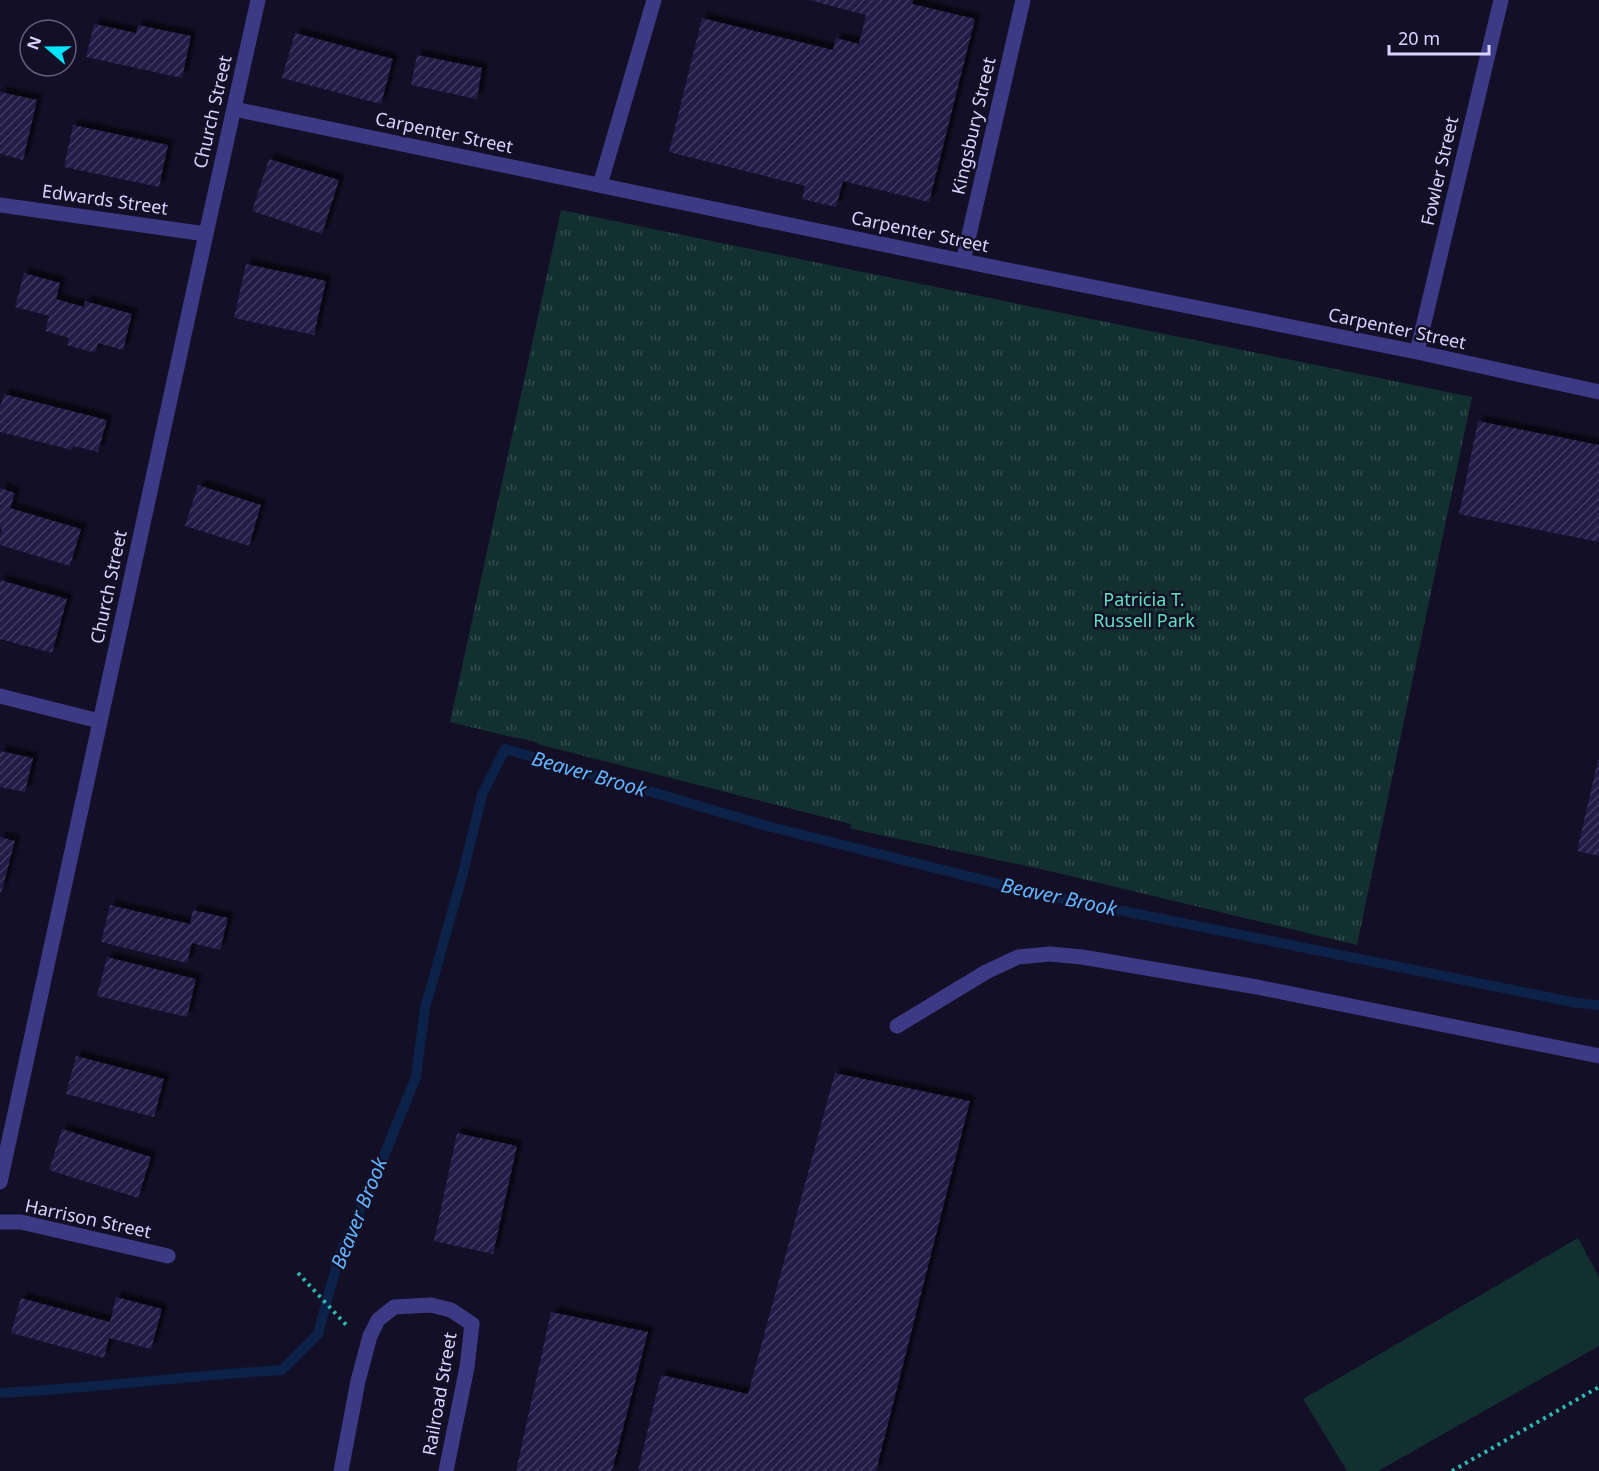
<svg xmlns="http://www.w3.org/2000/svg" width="1599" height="1471" font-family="'Noto Sans',sans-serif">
	<defs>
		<pattern id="park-tufts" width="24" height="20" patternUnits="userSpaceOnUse" patternTransform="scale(1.5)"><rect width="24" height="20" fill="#12302f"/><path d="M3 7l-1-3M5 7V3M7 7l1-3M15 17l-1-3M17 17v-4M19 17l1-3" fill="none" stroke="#344d4e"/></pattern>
		<pattern id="building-hatch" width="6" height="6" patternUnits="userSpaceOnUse" patternTransform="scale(1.5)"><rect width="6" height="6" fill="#241b47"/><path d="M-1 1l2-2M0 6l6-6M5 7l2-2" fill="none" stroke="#433b63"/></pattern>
		<filter id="shadow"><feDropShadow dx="5.5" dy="-5.5" stdDeviation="1.5" flood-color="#0009"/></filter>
	</defs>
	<rect width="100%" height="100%" fill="#130f26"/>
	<!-- grass -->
	<path fill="#12302f" d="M1578,1238L1599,1277V1346L1378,1471H1347L1303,1399Z"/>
	<!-- park -->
	<path fill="url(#park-tufts)" d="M561,210L1472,397L1357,945L1045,870L857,830L850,828L851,824L541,745L533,741L507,736L450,722Z"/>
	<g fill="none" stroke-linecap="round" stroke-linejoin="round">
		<!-- stream -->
		<path stroke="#0c2248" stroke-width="10" d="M0,1393C94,1388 188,1376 282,1370L318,1334L339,1256L381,1163L416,1077L425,1008L463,873L482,795L505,749L771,827L1039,894L1577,1003L1599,1005"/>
	</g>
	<!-- building -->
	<path fill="url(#building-hatch)" filter="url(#shadow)" d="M809,0H913L912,4L975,19L929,202L843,181L836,207L802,199L805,186L669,152L702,18L833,50L836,38L859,44L866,15Z
		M94,24L136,33L138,25L191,36L182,78L86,57Z
		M295,33L393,59L381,104L282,78Z
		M417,55L482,68L477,99L411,85Z
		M0,92L37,100L23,160L0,154Z
		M73,125L168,145L159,187L64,167Z
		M269,159L339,180L322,234L252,211Z
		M246,264L326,281L314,335L234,318Z
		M24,273L60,283L56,299L84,307L85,301L132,314L123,350L98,343L95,353L67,345L69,338L45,331L49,316L15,307Z
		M4,394L107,420L98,452L73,446L72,450L0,432V407Z
		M1478,421L1599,445V542L1459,514Z
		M198,485L261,505L249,546L185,526Z
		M0,488L15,493L10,508L81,529L70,566L0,545V537L2,529L0,528Z
		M0,580L67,599L52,653L0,639Z
		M0,751L33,758L25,792L0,787Z
		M1598,760H1599V856L1577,851Z
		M0,837L15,841L1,893H0Z
		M110,905L190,924L193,910L228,918L220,950L192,943L187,963L101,942Z
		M107,957L196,979L187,1017L97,996Z
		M76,1056L164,1079L154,1117L66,1094Z
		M835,1073L970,1101L876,1471H638L661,1375L748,1394Z
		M62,1129L151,1157L138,1198L49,1170Z
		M457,1133L517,1146L493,1254L434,1241Z
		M116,1297L162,1309L151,1349L109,1338L104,1358L11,1333L21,1298L110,1322Z
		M551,1312L648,1332L612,1471H516Z"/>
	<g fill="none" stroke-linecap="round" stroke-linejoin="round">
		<!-- path -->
		<path stroke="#2fb8b0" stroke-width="4" stroke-dasharray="3 4.5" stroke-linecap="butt" d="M298,1273L349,1328
			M1452,1471L1599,1387"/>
		<!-- lane -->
		<path stroke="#3d3a85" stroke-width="15" d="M600,185L654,0
			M897,1026L986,972L1018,957L1050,954L1082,957L1257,987L1599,1056
			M341,1471L358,1381L370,1336L378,1320L394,1307L431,1305L451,1310L472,1324"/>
		<!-- street -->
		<path stroke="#3d3a85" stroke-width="15" d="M234,109L963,261L1417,352L1599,392
			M0,205L206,234
			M963,261L1023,0
			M1417,352L1501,0
			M0,696L99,721
			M0,1182L206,234L258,0
			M0,1222H21L168,1256
			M446,1471L467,1367L472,1324"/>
	</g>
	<g text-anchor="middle" stroke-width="5" stroke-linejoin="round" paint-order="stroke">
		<!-- street labels -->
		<g font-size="18" fill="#d9d4ff" stroke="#130f26">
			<text transform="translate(213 112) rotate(-77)" y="6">Church Street</text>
			<text transform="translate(974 126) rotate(-77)" y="6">Kingsbury Street</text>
			<text transform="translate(444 133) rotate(12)" y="6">Carpenter Street</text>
			<text transform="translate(1440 171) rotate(-77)" y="6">Fowler Street</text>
			<text transform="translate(105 200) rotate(8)" y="6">Edwards Street</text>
			<text transform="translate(920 232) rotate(12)" y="6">Carpenter Street</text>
			<text transform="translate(1397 329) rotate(12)" y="6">Carpenter Street</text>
			<text transform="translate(109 587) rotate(-78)" y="6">Church Street</text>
			<text transform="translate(88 1219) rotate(12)" y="6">Harrison Street</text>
			<text transform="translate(440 1394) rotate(-80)" y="6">Railroad Street</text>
		</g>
		<!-- park labels -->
		<g font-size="18" fill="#5fe0c0" stroke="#130f26">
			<text x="1144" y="606">Patricia T.<tspan x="1144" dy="21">Russell Park</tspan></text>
		</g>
		<!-- water labels -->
		<g font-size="20" font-style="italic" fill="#62b6ff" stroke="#130f26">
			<text transform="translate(589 774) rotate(16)" y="7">Beaver Brook</text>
			<text transform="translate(1059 897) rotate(12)" y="7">Beaver Brook</text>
			<text transform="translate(359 1213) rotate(-68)" y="7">Beaver Brook</text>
		</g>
	</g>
	<!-- north arrow -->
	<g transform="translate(48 48) rotate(290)"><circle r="28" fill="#130f26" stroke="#625e7d" stroke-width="1.5"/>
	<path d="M0-4.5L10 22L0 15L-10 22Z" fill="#00e5ff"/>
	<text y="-9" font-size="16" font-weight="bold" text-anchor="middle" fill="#d9d4ff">N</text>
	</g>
	<!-- scale -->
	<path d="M1389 45v9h100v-9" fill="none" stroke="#d9d4ff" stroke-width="3"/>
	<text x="1398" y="45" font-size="18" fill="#d9d4ff" stroke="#130f26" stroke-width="4.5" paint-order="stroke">20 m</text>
</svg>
